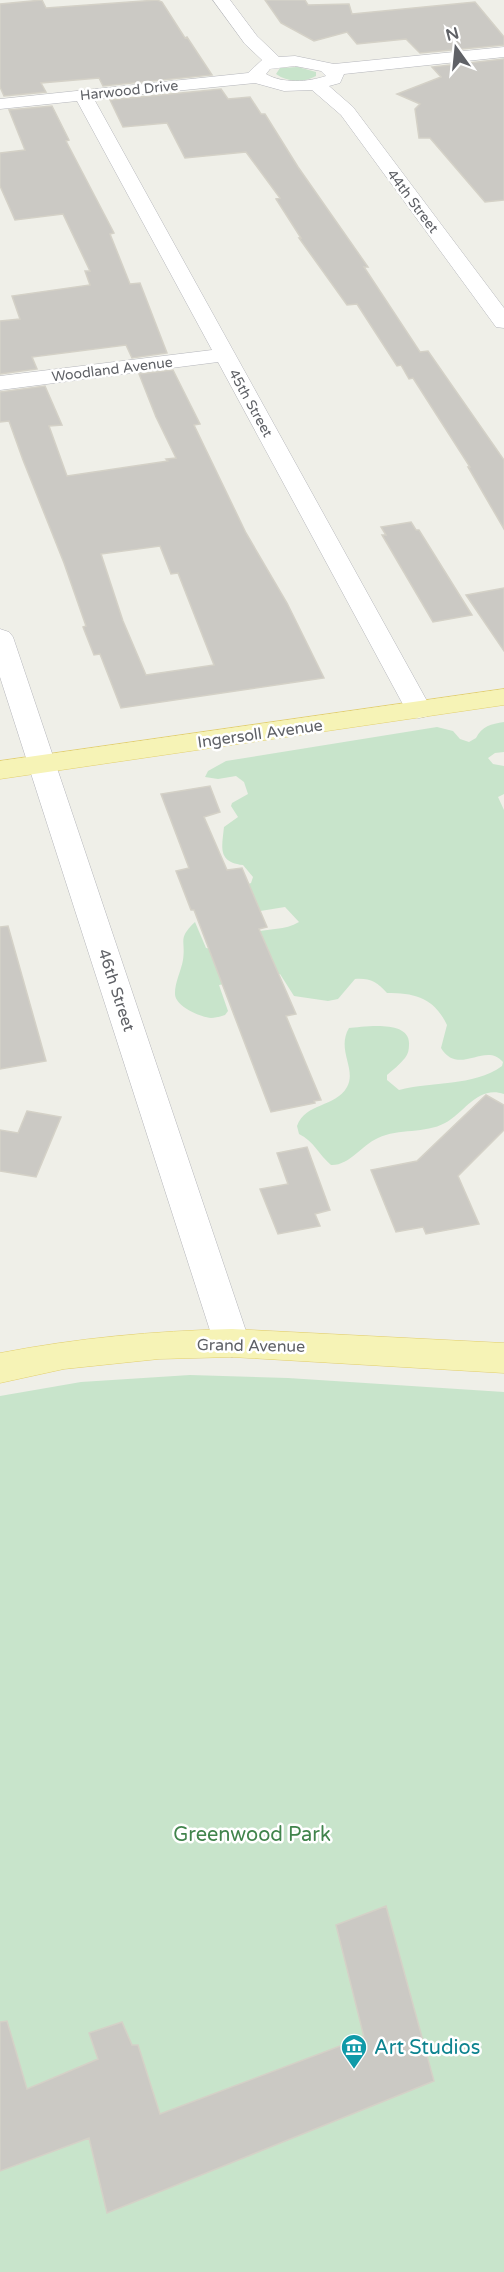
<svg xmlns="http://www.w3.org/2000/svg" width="504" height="2272" font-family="'Varela Round',sans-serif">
	<rect width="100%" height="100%" fill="#efefe8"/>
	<!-- green -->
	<path fill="#c8e4cb" d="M298,67L316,72V76C304,83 287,82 276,74L280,68Z
		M504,722V752L495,753L488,758L493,764L504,766V794L498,797L504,810V1094C478,1085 465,1112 445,1123C425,1134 399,1128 378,1138C362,1145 349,1166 331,1165C319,1155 314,1141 299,1134L297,1126C306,1102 335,1108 347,1087C357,1069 336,1050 349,1028C364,1027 411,1019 409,1045C409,1050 408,1054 405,1058C400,1064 393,1070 387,1075V1080L399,1090C432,1081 473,1087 502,1066L503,1062C485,1041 459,1077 441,1048L447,1025C434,998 416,993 387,993C377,982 370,978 355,979L338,999L328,1001L294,996L280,974L219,985L228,1011L225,1015C221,1016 216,1018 211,1018C200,1017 174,1006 175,993C175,982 181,971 183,960C186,940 177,939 195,922L206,948C222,950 236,937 252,933C268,928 284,931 299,922L285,907L247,913L238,888L251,883L253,877L243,865C217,862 222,847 224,827L238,817L231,806L232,803L248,794L244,782L236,776L218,779L205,777L208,771L226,761L437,727L453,731L460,739L469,742L476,738C482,726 491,724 504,722Z
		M190,1375L288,1378L504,1392V2272H0V1396L81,1382Z"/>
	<!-- building -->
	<path fill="#cbc9c4" stroke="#d4d1c7" stroke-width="1.5" fill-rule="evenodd" d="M42,0L46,8L157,0L162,2L185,38L187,37L212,75L103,86L99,78L41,83L46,92L4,96L0,87V4Z
		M265,0H305L308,5L349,4L352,14L475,2L504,37V45L420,53L406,39L357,44L347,32L314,41L281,23Z
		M504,59V200L485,202L430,138H419L415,109L420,104L397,94L441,77L432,67Z
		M221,89L228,99L250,97L261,114H265L298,167L368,267H364L420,352L428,351L504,460V529L468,467H470L413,378L409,379L401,365L397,366L357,304L347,305L299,238H301L276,199L280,198L246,152L185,158L167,123L123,127L110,100Z
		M52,106L69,140L66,141L114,233L110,234L130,284L140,283L167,353L132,358L126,345L32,357L37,369L0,374V321L20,319L12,296L90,285L85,271H90L63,214L15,220L0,186V153L25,150L9,110Z
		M173,370L200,424L194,425L246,533L287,603L324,678L121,708L100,654L94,655L83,627L86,626L64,563L23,460L9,421L0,422V392L45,386L62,425L49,426L67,476L168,461L166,459L176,458L156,417L139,374ZM160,546L171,574L178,573L214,665L146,675L123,621L101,554Z
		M411,522L416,530H419L472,615L433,622L382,535H386L381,527Z
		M504,588V651L466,595Z
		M210,786L220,812L204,817L227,870L242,868L267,927L259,929L296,1014L286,1016L321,1100L314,1101L315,1103L271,1112L194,910H191L176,871L189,868L161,794Z
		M8,926L46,1061L0,1069V927Z
		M486,1095L504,1105V1130L458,1176L479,1224L426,1234L423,1227L396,1232L371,1170L417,1161Z
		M27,1111L61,1117L36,1177L0,1171V1130L18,1133Z
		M307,1147L330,1210L315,1214L320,1226L278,1234L260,1189L288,1184L277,1153Z
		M386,1906L434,2081L107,2213L89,2138L0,2171V2022L7,2021L27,2089L98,2059L89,2033L122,2022L132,2045H138L160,2114L364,2037L336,1925Z"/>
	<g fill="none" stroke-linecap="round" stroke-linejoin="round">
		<!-- minor casing -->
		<g stroke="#b5b6bb" stroke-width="1">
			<path id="minor" d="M213,0H230L257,36L279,57L295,56L334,64L504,47V57L344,74L340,83L329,86L353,107L504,308V328L496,327L341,115L312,90L284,91L255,83L94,99L432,710L428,716L419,718L410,716L406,710L218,362L0,390V376L212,350L77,101L0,109V99L248,73L262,60L245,44ZM295,66L321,71L326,76C308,82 283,84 266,74L270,69Z
				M0,629L9,632L13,637L250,1343L245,1353L232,1357L219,1353L214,1343L0,677Z"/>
		</g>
		<!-- major casing -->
		<g stroke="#e2cf6e" stroke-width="1">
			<path id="major" d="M504,689V705L0,779V761Z
				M232,1329L504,1343V1373L232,1357L159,1359L64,1369L0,1383V1353C78,1338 153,1331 232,1329Z"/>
		</g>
		<!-- minor -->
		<use href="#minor" fill="#fff" fill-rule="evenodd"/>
		<!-- major -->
		<use href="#major" fill="#f6f3b6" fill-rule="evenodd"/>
	</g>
	<!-- icons -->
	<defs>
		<g id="museum-pin" transform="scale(1.35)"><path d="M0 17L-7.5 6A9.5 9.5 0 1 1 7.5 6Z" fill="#0f9aa8" stroke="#fff"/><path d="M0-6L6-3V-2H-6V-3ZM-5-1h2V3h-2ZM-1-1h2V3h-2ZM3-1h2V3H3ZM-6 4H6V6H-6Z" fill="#fff"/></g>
	</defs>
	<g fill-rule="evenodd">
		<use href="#museum-pin" x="354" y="2047"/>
	</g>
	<g text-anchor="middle" stroke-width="5" stroke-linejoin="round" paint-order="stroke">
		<!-- far-street labels -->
		<g font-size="14" fill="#5f6166" stroke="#fff">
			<text transform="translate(129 90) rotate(-6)" y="5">Harwood Drive</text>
			<text transform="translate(413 201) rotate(53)" y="5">44th Street</text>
			<text transform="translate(112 369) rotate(-7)" y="5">Woodland Avenue</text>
			<text transform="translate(251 403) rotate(61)" y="5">45th Street</text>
		</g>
		<!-- street labels -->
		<g font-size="16" fill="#5f6166" stroke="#fff">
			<text transform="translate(260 733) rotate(-8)" y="6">Ingersoll Avenue</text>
			<text transform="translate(117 990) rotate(72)" y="6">46th Street</text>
			<text transform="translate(251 1345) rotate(1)" y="6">Grand Avenue</text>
		</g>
		<!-- near-park labels -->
		<g font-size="20" fill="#41844c" stroke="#fff">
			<text x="252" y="1841">Greenwood Park</text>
		</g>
		<!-- near-culture labels -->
		<g font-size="20" fill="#0d838f" stroke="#fff" text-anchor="start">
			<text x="374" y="2054">Art Studios</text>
		</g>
	</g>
	<!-- north arrow -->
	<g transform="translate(456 48) rotate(345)" stroke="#ffffff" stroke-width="4.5" paint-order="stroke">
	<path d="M0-4.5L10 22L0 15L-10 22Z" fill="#5f6166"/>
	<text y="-9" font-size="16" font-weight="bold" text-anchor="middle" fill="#5f6166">N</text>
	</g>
</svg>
